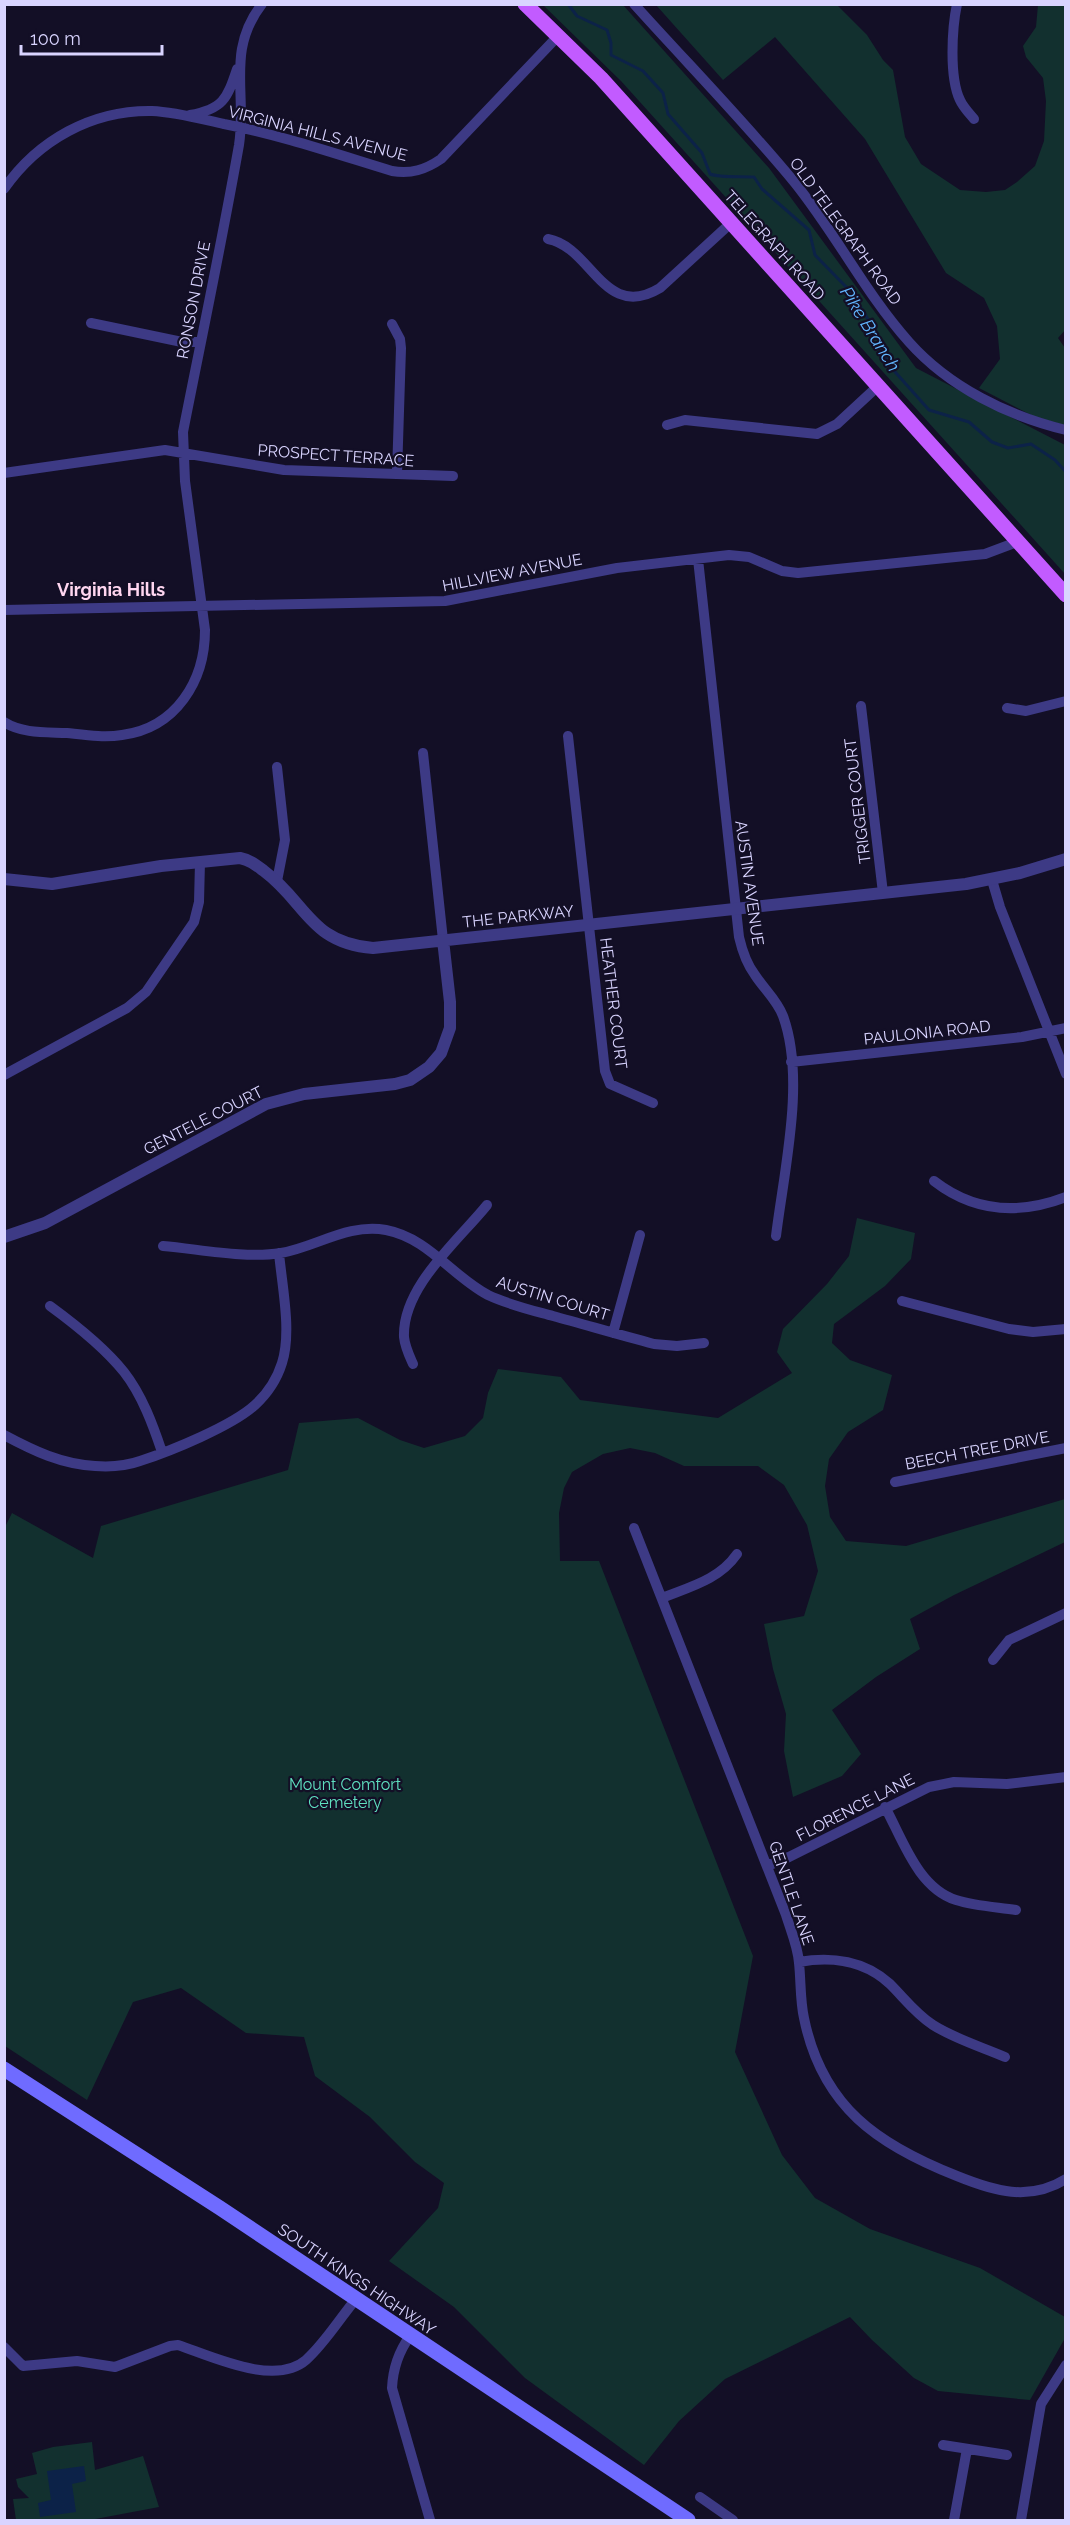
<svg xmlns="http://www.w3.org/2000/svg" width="1070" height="2525" font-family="Raleway,sans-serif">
	<rect width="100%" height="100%" fill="#130f26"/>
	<!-- green -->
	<path fill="#12302f" d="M543,5H623L769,168L916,368L1065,445V574L621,81Z
		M656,5H837L867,35L883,60L893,70L905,137L921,164L960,190L986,192L1005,190L1017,182L1035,166L1044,141L1046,101L1043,78L1026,57L1023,46L1036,27L1038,5H1065L1066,329L1058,338L1065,348V425L1035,417L979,388L1000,359L997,326L984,298L946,273L865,139L775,37L723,80Z
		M857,1218L915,1233L911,1259L885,1286L834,1324L832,1343L850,1360L892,1375L883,1410L848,1432L829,1459L825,1486L830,1517L846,1541L906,1546L1065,1499V1542L954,1595L910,1619L920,1649L876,1677L832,1710L861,1754L842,1776L793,1797L784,1751L786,1714L773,1669L764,1624L804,1616L818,1571L807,1525L784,1485L758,1466H684L655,1453L630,1448L603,1454L572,1472L564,1488L559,1513L560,1561H599L753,1956L735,2052L782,2155L815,2198L870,2229L980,2268L1065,2317V2338L1030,2400L938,2391L914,2378L872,2340L850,2317L725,2379L679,2421L644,2465L525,2378L454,2307L389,2261L438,2208L444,2183L415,2162L370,2117L315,2076L304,2037L246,2033L181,1988L133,2002L87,2100L5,2046V1527L12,1513L93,1558L101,1526L288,1470L299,1423L358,1418L400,1440L424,1448L465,1436L483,1418L488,1393L498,1369L561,1377L580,1400L718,1418L792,1373L777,1352L783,1329L827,1284L849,1256Z
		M92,2442L95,2470L143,2456L159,2507L90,2520H16L13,2499L29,2498L18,2487L16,2479L37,2474L32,2453L53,2447Z"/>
	<!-- water -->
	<path fill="#0c2248" d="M84,2466L86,2481L72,2484L76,2512L40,2517L38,2503L51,2500L47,2471Z"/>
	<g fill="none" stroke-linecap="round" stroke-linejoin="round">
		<!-- stream -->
		<path stroke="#0c2248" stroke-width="3" d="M568,4L577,16L607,30L611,43V55L643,71L663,93L668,114L702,153L710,174C720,178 740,176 754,177L762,189L809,230L815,255L851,292L876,332L888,364L929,410L969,422L992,442L1008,448L1031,444L1055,460L1066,472"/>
		<!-- minor -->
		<path stroke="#3d3a85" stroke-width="10" d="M634,4C688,64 744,121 795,183C836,234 866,294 909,342C949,387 1008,416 1066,430
			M957,4C952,28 949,77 960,100C963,107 969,113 974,119
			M190,115C223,109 227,99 237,69
			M4,189C38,140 92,110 152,111C176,112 201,119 224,124C281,135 336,154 392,171C411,174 425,170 441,159L559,35
			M548,239C592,247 604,322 660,288L732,222
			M91,323L182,342H199
			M392,324L400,339L401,348L397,474
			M667,425L685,420L817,434L837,424L877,387
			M4,473L165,450L284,470L453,476
			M698,559L739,937C742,950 746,963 755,975C764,989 777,1000 783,1016C806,1079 784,1170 776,1236
			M4,610L445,601L617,568L729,555L749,557L782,571L798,573L985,554L1017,542
			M861,706L883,893
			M1007,708L1026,711L1066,701
			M4,722C23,734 46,732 67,733C85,735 104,738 122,735C176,728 205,681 205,630L185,481L183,432C202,336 222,241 239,145C247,93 226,50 262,4
			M568,736L605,1071L610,1084L653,1103
			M423,753L443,940
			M277,767L285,840L277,881
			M992,880L1000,907L1066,1074
			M791,1062L1022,1037L1066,1028
			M4,1075L127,1008L146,992L194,922L199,902L200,862
			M934,1181C974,1212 1019,1215 1066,1197
			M163,1246C199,1249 245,1259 281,1253C316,1247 348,1223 386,1230C428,1238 452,1276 488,1295C509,1305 531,1310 553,1316C586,1325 620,1335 654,1344L677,1346L704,1343
			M902,1301L1009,1329L1033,1332L1066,1329
			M50,1306C76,1325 104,1347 124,1372C142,1395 153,1425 162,1452
			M613,1333L640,1235
			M413,1364C409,1355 405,1347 404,1337C402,1287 458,1241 487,1205
			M4,1435C34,1451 61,1464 95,1466C109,1467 126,1466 140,1461C171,1451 232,1426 255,1405C268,1393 277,1379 282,1363C292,1332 282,1286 279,1253
			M895,1482L1066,1448
			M634,1528L786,1915C791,1931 798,1947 799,1963C801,1981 800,2000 804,2018C822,2107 878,2145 957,2176C994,2191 1029,2202 1066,2179
			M662,1598C689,1587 719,1580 737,1554
			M993,1660L1009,1640L1066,1613
			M885,1807C903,1840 918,1888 956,1900C975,1906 996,1907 1016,1910
			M767,1866L789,1857L929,1787L954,1782L1007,1784L1066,1777
			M799,1962C832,1956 865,1961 890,1984C905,1999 916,2014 933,2025C955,2039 982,2047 1005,2057
			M410,2336C399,2351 393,2368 392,2388L430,2520
			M4,2347L23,2366L77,2361L115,2367L170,2346L178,2345C211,2356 275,2387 306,2360C325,2343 340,2318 356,2299
			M943,2445L1007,2455
			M700,2497L733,2520
			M954,2520L967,2449
			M1021,2520L1041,2404L1066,2365"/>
		<!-- tertiary -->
		<path stroke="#3d3a85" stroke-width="12" d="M4,879L52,884L161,866L240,858C250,860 256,865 264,871C307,903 310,943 373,948L966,884L1020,873L1066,859
			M4,1237L45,1223L266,1104L304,1094L395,1084L410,1080L429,1067L441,1053L450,1028V1002L443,940"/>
		<!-- secondary -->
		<path stroke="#6f6bff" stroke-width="15" d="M4,2069L220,2208L688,2520"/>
		<!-- primary -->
		<path stroke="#c25bff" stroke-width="15" d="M525,4L601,78L1066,595"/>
	</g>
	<g text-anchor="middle" stroke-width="4.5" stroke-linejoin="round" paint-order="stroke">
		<!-- street labels -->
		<g font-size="16" fill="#d9d4ff" stroke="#130f26">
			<text transform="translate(318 133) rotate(14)" y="6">VIRGINIA HILLS AVENUE</text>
			<text transform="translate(846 231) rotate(54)" y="6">OLD TELEGRAPH ROAD</text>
			<text transform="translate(775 245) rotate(48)" y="6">TELEGRAPH ROAD</text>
			<text transform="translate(193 300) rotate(-79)" y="6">RONSON DRIVE</text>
			<text transform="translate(336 455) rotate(4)" y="6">PROSPECT TERRACE</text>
			<text transform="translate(512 572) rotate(-11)" y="6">HILLVIEW AVENUE</text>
			<text transform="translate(857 801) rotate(-97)" y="6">TRIGGER COURT</text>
			<text transform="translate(750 883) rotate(82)" y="6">AUSTIN AVENUE</text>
			<text transform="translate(518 916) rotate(-6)" y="6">THE PARKWAY</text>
			<text transform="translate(614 1003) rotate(83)" y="6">HEATHER COURT</text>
			<text transform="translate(927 1032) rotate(-6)" y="6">PAULONIA ROAD</text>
			<text transform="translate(203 1120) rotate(-27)" y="6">GENTELE COURT</text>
			<text transform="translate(553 1298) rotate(17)" y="6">AUSTIN COURT</text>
			<text transform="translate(977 1450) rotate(-11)" y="6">BEECH TREE DRIVE</text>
			<text transform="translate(855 1807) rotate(-27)" y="6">FLORENCE LANE</text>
			<text transform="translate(792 1893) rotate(71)" y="6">GENTLE LANE</text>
			<text transform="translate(357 2279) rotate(34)" y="6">SOUTH KINGS HIGHWAY</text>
		</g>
		<!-- park labels -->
		<g font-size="16" fill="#5fe0c0" stroke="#130f26">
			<text x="345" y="1790">Mount Comfort<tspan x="345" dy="18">Cemetery</tspan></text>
		</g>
		<!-- water labels -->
		<g font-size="18" font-style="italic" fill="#62b6ff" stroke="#130f26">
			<text transform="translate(870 329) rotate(58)" y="6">Pike Branch</text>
		</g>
		<!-- neighbourhood labels -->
		<g font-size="18" font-weight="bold" fill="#ffd6f0" stroke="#130f26">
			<text x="111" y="596">Virginia Hills</text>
		</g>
	</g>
	<!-- border -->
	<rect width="1070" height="2525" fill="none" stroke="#d9d4ff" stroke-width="12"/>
	<!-- scale -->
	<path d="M21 45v9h141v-9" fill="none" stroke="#d9d4ff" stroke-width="3"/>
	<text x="30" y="45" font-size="18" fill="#d9d4ff" stroke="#130f26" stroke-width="4.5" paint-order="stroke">100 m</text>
</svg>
